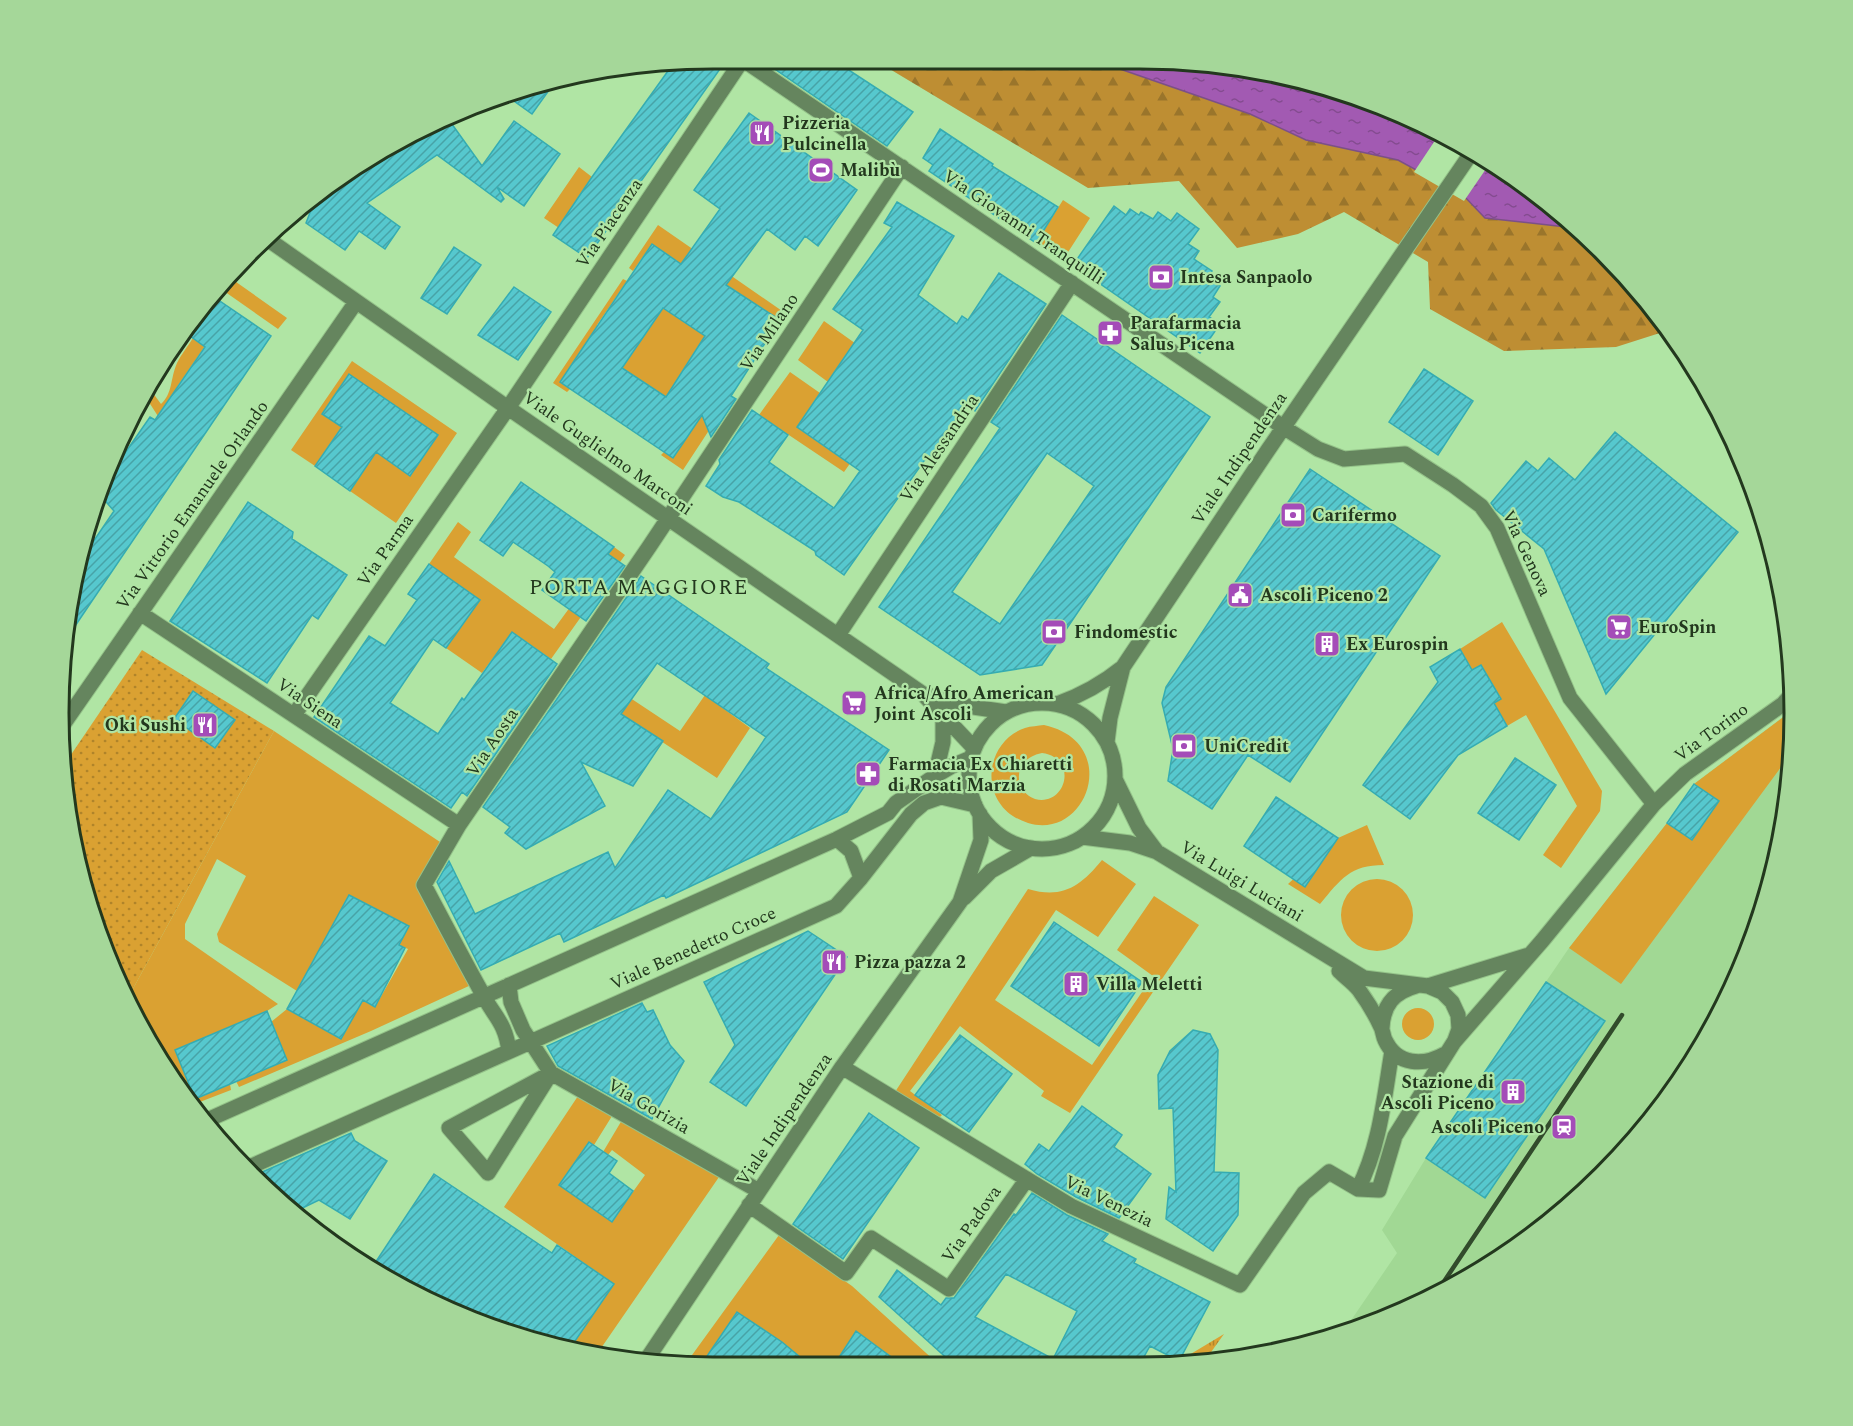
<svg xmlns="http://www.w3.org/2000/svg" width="1853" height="1426" font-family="Spectral,serif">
	<defs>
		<pattern id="grass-tufts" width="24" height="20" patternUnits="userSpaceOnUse" patternTransform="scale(1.5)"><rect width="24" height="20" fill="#daa132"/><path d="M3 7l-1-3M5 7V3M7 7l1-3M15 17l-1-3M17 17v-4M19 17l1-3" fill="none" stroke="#b0842a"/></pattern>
		<pattern id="forest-firs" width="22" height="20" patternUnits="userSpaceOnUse" patternTransform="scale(1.5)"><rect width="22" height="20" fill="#be8e33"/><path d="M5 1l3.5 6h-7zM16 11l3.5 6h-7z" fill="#9a752b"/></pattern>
		<pattern id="park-dots" width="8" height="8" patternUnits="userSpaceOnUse" patternTransform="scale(1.5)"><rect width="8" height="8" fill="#daa132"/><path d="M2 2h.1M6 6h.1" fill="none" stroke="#b0842a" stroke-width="1.8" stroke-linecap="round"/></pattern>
		<pattern id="water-ripples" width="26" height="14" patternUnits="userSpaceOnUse" patternTransform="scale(1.5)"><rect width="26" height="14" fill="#a25ab2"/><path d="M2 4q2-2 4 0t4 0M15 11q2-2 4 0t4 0" fill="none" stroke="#844b90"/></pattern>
		<pattern id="building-hatch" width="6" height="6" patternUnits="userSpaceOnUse" patternTransform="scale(1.5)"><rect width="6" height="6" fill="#56c8ce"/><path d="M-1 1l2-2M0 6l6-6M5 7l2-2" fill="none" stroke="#47a3a7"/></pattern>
	</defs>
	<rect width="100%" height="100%" fill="#b0e5a4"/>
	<!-- built -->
	<path fill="#a1d894" d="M1794,709L1782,841L1745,964L1684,1077L1603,1176L1503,1257L1351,1333L1341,1335L1397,1253L1382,1230L1426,1158L1569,948L1667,823L1694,784Z"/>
	<!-- grass -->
	<path fill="url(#grass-tufts)" d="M1224,1334L1204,1362H1178L1179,1361Z"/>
	<!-- forest -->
	<path fill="url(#forest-firs)" d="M873,59L1094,60L1250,114L1306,140L1398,160L1464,196L1485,218L1575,228L1632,281L1671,332H1663L1616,347L1504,351L1430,309L1428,262L1344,212L1298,234L1237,248L1179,181L1088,188Z"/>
	<!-- park -->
	<path fill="url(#park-dots)" d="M142,650L274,731L129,996L93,923L64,799L62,768Z"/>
	<!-- garden -->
	<path fill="#daa132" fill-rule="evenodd" d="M579,167L592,177L559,228L544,218Z
		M1063,200L1090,218L1063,260L1036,243Z
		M658,225L785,313L780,320L734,291L675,383L721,412L683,470L661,455L664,452L673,458L699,419L586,344L560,382L570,389L567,392L553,383L623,279L627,281L597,325L634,350L663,308L709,283L652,244L633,271L629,268Z
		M229,277L287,318L278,329L221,289Z
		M824,321L908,381L844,472L759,415L790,372L820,393L797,427L839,456L850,349L828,382L798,360Z
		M193,338L205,346L177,387L217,415L195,448L165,427L143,393L147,385L161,404C173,393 170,379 177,363C181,355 188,346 193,338Z
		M352,361L457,433L396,523L350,491L376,452L410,476L438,435L349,374L322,414L342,427L315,466L291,450Z
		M458,522L471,532L454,557L554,629L614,547L625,555L551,659L512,632L482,673L446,648L479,600L429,564Z
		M1502,622L1602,791L1600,811L1561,868L1543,855L1577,806L1526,715L1507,726L1494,703L1481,665L1472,670L1460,649Z
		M582,666L680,731L705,695L750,728L717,778L571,682Z
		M1794,709L1790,755L1621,984L1569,948L1667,823L1692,840L1718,802L1694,784Z
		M1044,725C1122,742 1088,841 1028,823C1016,819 1006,813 999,802C982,775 995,738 1025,728C1031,726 1038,726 1044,725ZM1042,753C1079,758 1066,807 1035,799C1029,797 1024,792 1021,787C1014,770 1025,756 1042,753Z
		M274,731L440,842L417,884L471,985L371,1031L239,1087L236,1081L271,1022L287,1009L341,1039L363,1000L375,1007L408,949L399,945L409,926L349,895L297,991L219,942L217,934L246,876L217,859L185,924V939L278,1004L267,1011L175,1050L195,1098L230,1084L231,1090L192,1105L169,1076L129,996Z
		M1367,825L1384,865C1350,865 1341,879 1320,904L1288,884L1338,838Z
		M1102,860L1136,884L1098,937L1056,910L995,1000L1092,1065L1153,976L1117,950L1154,896L1199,925L1070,1113L1041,1096L1044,1091L960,1026L910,1091L942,1115L938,1119L895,1092L1028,889C1062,899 1080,887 1102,860Z
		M1341 915a36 36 0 1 1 72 0a36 36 0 1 1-72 0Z
		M1402 1024a16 16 0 1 1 32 0a16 16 0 1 1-32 0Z
		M578,1096L612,1116L594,1145L612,1221L645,1175L612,1150L608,1155L603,1152L622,1120L719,1177L597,1354L568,1346L614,1284L504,1207Z
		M779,1235L852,1286L936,1362H687Z"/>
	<!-- water -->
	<path fill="url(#water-ripples)" stroke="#7c5086" stroke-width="1.5" d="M1094,60H1182L1310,81L1430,126L1538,194L1575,228L1485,218L1464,196L1398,160L1306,140L1250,114Z"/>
	<!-- pier -->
	<path fill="#b0e5a4" d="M1440,133L1490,163L1464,201L1414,172Z"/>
	<!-- building -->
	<path fill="url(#building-hatch)" stroke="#35acb2" stroke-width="1.5" fill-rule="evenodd" d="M713,58L727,59L587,258L553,235L592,177L673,64Z
		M760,59H832L913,112L887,146Z
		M557,79L532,114L507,96L543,81Z
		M749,113L857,190L818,246L805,236L795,250L767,229L726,285L780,320L731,396L736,399L711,437L702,415L673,458L560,382L652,244L681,264L720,209L694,190ZM663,308L705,336L666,397L622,368Z
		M449,120L482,166L514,121L560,154L524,206L497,187L504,199L501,202L437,155L367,203L400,227L385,249L359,231L345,250L306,223L311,210L310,204L385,146Z
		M940,129L993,164L992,166L1058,207L1036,243L929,171L933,165L923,158Z
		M897,202L954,236L918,295L957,324L962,316L968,320L999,273L1046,304L975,411L966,404L929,460L926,458L844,575L816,555L815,551L739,502L723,497L706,486L720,464L719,460L752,410L788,435L769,462L834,508L860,471L797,427L863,330L833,309L892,227L884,223Z
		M1114,206L1126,215L1130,209L1139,215L1141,212L1153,219L1158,212L1171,221L1177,213L1199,229L1188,244L1199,251L1194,259L1212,271L1208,278L1220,286L1213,297L1220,302L1209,317L1220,324L1200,353L1073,265Z
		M454,247L481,265L447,314L421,298Z
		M514,287L551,312L518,360L478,335Z
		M214,297L271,336L69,635L78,564L114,511L101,496L115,460L118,463L150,417L155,420L205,347L186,333Z
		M1062,315L1210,417L1042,665L980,675L879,607L1000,428L991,422ZM1047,453L1094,486L1000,624L952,592Z
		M1424,369L1473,401L1438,455L1389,422Z
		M349,374L438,435L410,476L376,452L350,491L315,466L342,427L322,414Z
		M1615,432L1738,532L1606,694L1544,549L1496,510L1491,503L1526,461L1538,471L1549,458L1575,480Z
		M1310,469L1440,556L1290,782L1248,755L1212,809L1168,781L1173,749L1162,703L1166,687Z
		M521,482L614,547L608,554L625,566L586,621L542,590L555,572L548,566L513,542L503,556L480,540Z
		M248,502L293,532L292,539L347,575L318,619L312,615L267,683L170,621Z
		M429,564L480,600L446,648L433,639L390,703L438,734L462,698L464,700L512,632L557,664L467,796L462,792L451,808L314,717L369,636L385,646L417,600L408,594Z
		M641,576L769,664L766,668L889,750L847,812L666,898L664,895L564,942L560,933L481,970L437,882L449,861L475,914L608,852L615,868L668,790L711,819L766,737L657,663L621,714L663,741L633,786L581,762L605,806L526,849L505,833L510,827L483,807Z
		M1460,649L1472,670L1481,665L1501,699L1494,703L1507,726L1458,755L1410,819L1363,785L1438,682L1430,667Z
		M193,691L235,720L215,748L174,719Z
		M1515,758L1556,785L1519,840L1478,813Z
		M1694,784L1719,801L1692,840L1667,823Z
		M1276,797L1338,838L1305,887L1244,846Z
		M349,895L409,926L399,945L405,948L375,1007L363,1000L341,1039L287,1009Z
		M1054,922L1142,982L1099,1046L1011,986Z
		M808,931L847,957L746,1106L710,1082L735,1045L704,982Z
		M1546,982L1605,1021L1485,1198L1426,1158Z
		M642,1003L647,1012L653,1010L670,1045L684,1061L652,1119L558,1066L547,1046Z
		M267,1011L287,1060L195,1099L175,1050Z
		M1193,1030L1210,1034L1218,1050L1214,1172L1239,1173L1238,1215L1213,1251L1166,1219L1169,1187L1176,1192L1173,1108L1159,1109L1158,1075L1170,1051Z
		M960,1035L1012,1074L969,1132L915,1095Z
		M1082,1106L1122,1135L1114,1147L1151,1174L1119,1218L1076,1197L1037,1174L1025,1164L1039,1144L1049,1151Z
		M869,1113L919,1148L843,1259L793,1224Z
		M351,1133L355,1141L387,1161L350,1219L319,1200L294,1212L251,1177Z
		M589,1142L617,1161L609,1173L633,1191L612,1222L559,1185Z
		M434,1174L552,1253L557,1245L614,1284L571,1347L463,1318L371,1269Z
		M1032,1193L1067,1215L1108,1234L1102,1241L1136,1259L1134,1263L1210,1302L1179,1361L1150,1346L1141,1362H951L879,1297L897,1270L941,1305L946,1298H954L1014,1214L1016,1215ZM1006,1274L1077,1311L1053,1359L975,1317Z
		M737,1312L782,1342L806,1362H703Z
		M856,1331L898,1362H836Z"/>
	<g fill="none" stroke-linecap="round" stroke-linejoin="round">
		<!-- minor casing -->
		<g stroke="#94c289" stroke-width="17">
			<path id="minor" d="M742,59L1283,427L1318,449L1344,459L1405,454L1453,485L1481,506L1497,528L1570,698L1654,804
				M266,238L508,408L923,694L974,748
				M140,613L459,825
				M838,635L1072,283
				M923,694L967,706L1006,712
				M969 776a73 73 0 1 1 146 0a73 73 0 1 1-146 0Z
				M1057,704C1082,695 1102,684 1123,667L1268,450L1472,152
				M294,715L508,408L743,59
				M60,729L356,302
				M1107,742L1110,718L1123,667
				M935,776L943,742V717
				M1115,779L1139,828L1157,852
				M1082,837L1130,843L1157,852L1364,978L1428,986L1442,992L1452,1002L1458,1015L1459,1029L1455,1040
				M837,839L851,851L861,878
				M964,898L991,871L1031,848
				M1339,971C1345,977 1354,983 1359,990C1367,1001 1375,1014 1381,1027C1383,1031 1383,1036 1385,1040C1397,1066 1424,1066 1445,1054
				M509,985L511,1002L523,1030L551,1073L759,1191
				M1428,986L1529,955
				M1382,1028C1383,1005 1394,992 1416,986
				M509,1051C505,1021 494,1017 482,993C462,957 443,921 424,885L459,825L649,547L902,167
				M842,1067L1071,1206L1240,1285L1304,1193L1329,1172L1358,1189L1379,1190L1395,1136L1454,1042L1542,941L1654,804L1685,774L1783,704L1793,693
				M551,1073L488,1173L449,1128Z
				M205,1121L837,839L888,813L896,803L935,776L952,766L971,758
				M245,1169L836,906L861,878L911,814L924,803L941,797L975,805
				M1358,1189C1380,1146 1384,1098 1392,1051
				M749,1205L846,1273L871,1238L949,1289L1027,1179
				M645,1362L842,1067L960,902L981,840L980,814"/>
		</g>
		<!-- minor -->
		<use href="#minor" stroke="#65855e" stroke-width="15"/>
		<!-- rail -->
		<path stroke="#324b2c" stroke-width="4.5" d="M1439,1289L1622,1015"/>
	</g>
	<!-- icons -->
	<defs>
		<g id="restaurant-square" transform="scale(1.35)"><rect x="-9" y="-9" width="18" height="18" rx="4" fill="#a44cb8" stroke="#b0e5a4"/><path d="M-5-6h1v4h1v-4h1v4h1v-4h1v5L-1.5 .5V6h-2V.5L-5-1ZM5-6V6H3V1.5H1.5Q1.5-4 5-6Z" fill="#fff"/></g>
		<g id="stadium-square" transform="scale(1.35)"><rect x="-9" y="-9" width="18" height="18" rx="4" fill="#a44cb8" stroke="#b0e5a4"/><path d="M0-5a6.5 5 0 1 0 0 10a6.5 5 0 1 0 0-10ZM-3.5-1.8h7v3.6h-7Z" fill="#fff"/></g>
		<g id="bank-square" transform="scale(1.35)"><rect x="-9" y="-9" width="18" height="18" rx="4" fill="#a44cb8" stroke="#b0e5a4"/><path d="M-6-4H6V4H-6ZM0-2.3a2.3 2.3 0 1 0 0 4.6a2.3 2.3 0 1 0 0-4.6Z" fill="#fff"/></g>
		<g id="pharmacy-square" transform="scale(1.35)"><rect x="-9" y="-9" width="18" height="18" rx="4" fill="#a44cb8" stroke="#b0e5a4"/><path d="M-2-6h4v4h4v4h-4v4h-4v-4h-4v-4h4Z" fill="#fff"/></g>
		<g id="civic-square" transform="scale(1.35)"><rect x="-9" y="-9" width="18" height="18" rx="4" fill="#a44cb8" stroke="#b0e5a4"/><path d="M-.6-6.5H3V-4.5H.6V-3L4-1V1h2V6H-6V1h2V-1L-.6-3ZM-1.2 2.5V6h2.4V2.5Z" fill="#fff"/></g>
		<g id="supermarket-square" transform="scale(1.35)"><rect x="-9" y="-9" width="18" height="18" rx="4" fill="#a44cb8" stroke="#b0e5a4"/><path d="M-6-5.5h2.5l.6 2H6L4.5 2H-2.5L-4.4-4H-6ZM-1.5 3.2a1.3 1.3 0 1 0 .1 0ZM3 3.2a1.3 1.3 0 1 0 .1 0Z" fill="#fff"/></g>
		<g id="building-square" transform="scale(1.35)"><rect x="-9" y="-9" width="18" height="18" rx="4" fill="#a44cb8" stroke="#b0e5a4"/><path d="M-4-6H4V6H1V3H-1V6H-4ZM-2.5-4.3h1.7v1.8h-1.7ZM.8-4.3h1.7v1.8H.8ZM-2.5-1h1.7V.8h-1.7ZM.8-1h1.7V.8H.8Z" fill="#fff"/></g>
		<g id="station-square" transform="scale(1.35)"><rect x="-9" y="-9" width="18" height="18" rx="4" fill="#a44cb8" stroke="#b0e5a4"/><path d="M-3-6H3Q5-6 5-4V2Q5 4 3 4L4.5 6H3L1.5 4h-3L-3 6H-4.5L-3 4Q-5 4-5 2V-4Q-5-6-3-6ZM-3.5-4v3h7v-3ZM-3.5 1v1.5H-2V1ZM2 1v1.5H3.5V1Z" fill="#fff"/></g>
	</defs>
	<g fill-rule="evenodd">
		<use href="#restaurant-square" x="762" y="133"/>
		<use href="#stadium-square" x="821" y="170"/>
		<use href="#bank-square" x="1161" y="277"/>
		<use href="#pharmacy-square" x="1110" y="333"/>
		<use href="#bank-square" x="1293" y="515"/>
		<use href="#civic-square" x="1240" y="595"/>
		<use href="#supermarket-square" x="1619" y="627"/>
		<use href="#bank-square" x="1054" y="632"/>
		<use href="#building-square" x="1327" y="644"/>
		<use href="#supermarket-square" x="854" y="703"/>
		<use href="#restaurant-square" x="205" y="725"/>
		<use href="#bank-square" x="1184" y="746"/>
		<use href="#pharmacy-square" x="868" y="774"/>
		<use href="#restaurant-square" x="834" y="962"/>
		<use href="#building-square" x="1076" y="984"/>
		<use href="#building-square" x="1513" y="1092"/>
		<use href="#station-square" x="1564" y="1127"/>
	</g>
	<g text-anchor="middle" stroke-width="4.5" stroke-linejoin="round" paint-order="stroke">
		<!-- poi labels -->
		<g font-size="18" font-weight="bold" fill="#23381e" stroke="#b0e5a4" text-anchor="start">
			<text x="782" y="129">Pizzeria<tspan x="782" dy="21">Pulcinella</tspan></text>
			<text x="840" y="176">Malibù</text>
			<text x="1180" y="283">Intesa Sanpaolo</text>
			<text x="1130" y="329">Parafarmacia<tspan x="1130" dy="21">Salus Picena</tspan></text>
			<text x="1312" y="521">Carifermo</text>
			<text x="1260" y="601">Ascoli Piceno 2</text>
			<text x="1638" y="633">EuroSpin</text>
			<text x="1074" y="638">Findomestic</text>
			<text x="1346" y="650">Ex Eurospin</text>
			<text x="874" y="699">Africa/Afro American<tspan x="874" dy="21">Joint Ascoli</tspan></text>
			<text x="186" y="731" text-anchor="end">Oki Sushi</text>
			<text x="1204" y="752">UniCredit</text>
			<text x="888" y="770">Farmacia Ex Chiaretti<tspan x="888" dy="21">di Rosati Marzia</tspan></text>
			<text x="854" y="968">Pizza pazza 2</text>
			<text x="1096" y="990">Villa Meletti</text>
			<text x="1494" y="1088" text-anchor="end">Stazione di<tspan x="1494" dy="21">Ascoli Piceno</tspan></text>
			<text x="1544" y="1133" text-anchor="end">Ascoli Piceno</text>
		</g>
		<!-- street labels -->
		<g font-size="18" fill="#23381e" stroke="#b0e5a4">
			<text transform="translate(609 223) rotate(-56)" y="6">Via Piacenza</text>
			<text transform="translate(1024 227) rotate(34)" y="6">Via Giovanni Tranquilli</text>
			<text transform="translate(769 332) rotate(-56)" y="6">Via Milano</text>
			<text transform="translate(939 448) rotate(-56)" y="6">Via Alessandria</text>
			<text transform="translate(608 453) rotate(35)" y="6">Viale Guglielmo Marconi</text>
			<text transform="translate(1239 458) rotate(-56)" y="6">Viale Indipendenza</text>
			<text transform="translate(192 505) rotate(-55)" y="6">Via Vittorio Emanuele Orlando</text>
			<text transform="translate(385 550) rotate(-55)" y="6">Via Parma</text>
			<text transform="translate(1527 553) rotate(65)" y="6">Via Genova</text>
			<text transform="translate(310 703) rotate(34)" y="6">Via Siena</text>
			<text transform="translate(1711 732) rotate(-36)" y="6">Via Torino</text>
			<text transform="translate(492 742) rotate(-56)" y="6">Via Aosta</text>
			<text transform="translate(1242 881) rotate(31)" y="6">Via Luigi Luciani</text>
			<text transform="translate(693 948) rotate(-24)" y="6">Viale Benedetto Croce</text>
			<text transform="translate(649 1106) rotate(30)" y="6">Via Gorizia</text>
			<text transform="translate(784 1119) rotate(-56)" y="6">Viale Indipendenza</text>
			<text transform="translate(1109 1201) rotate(26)" y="6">Via Venezia</text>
			<text transform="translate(971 1224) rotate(-55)" y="6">Via Padova</text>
		</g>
		<!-- quarter labels -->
		<g font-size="21" letter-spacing="1.5" fill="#23381e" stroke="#b0e5a4">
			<text x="639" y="594">PORTA MAGGIORE</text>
		</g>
	</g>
	<!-- crop -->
	<path d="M0 0H1853V1426H0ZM713 69H1140A644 644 0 0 1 1784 713V713A644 644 0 0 1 1140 1357H713A644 644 0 0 1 69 713V713A644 644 0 0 1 713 69Z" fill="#a5d799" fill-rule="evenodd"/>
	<path fill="none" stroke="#23381e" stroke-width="3" d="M713 69H1140A644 644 0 0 1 1784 713V713A644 644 0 0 1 1140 1357H713A644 644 0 0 1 69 713V713A644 644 0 0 1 713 69Z"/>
</svg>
